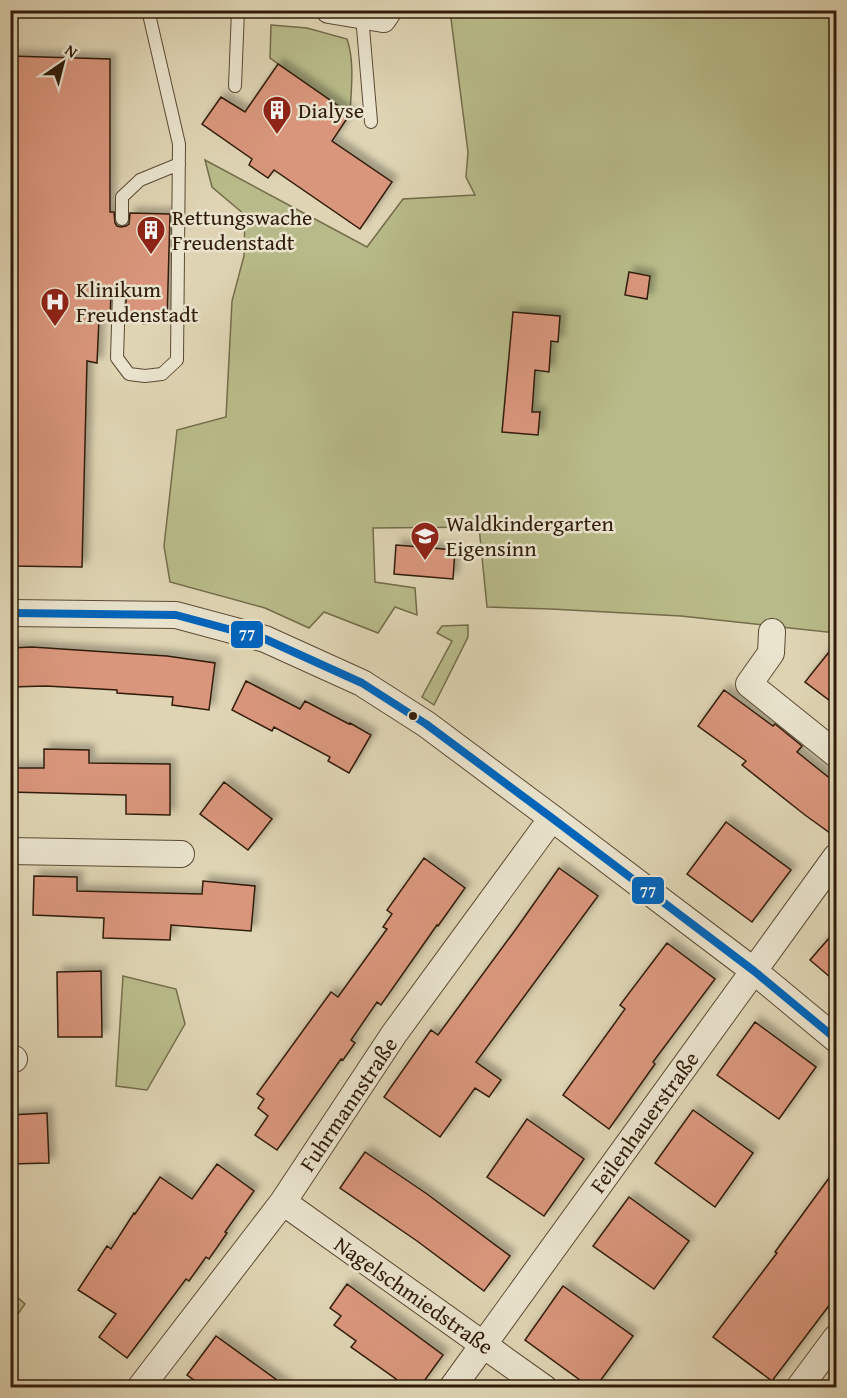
<svg xmlns="http://www.w3.org/2000/svg" width="847" height="1398" font-family="'Gentium Book Plus',serif">
	<defs>
		<filter id="shadow"><feDropShadow dx="5.5" dy="-5.5" stdDeviation="3" flood-color="#0004"/></filter>
	</defs>
	<rect width="100%" height="100%" fill="#dfd5b4"/>
	<filter id="stains"><feTurbulence type="fractalNoise" baseFrequency=".00333" numOctaves="4"/><feColorMatrix values="0 0 0 0 .2 0 0 0 0 .09 0 0 0 0 .02 0 0 0 .5 -.17"/></filter>
	<radialGradient id="worn" r=".72"><stop offset=".6" stop-color="#630" stop-opacity="0"/><stop offset="1" stop-color="#630" stop-opacity=".3"/></radialGradient>
	<!-- green -->
	<path fill="#b8bb89" stroke="#746c4a" stroke-width="1.5" d="M450,11H836V633L681,616L551,609L487,607L479,527L373,528L375,582L415,588L417,615L395,607L378,633L324,612L309,628L265,608L170,582L164,546L177,430L226,417L232,301L244,256L245,215L212,187L205,160L367,247L403,199L475,195L466,177L468,152Z
		M271,25L307,28L347,39C355,62 351,90 350,114L270,58Z
		M468,625V637L434,705L422,697L452,641L437,633L442,626Z
		M123,976L176,989L185,1024L147,1090L116,1086Z
		M11,1292L25,1304L11,1324H10Z"/>
	<!-- building -->
	<path fill="#d9967b" stroke="#311c0a" stroke-width="1.5" filter="url(#shadow)" d="M10,56L110,59V212H114L115,223L117,226L121,227L126,226L129,224L130,213L170,214L167,321L143,324V320L126,319V290L123,286H116L112,288L111,292L110,319H99L97,363L87,361L82,567L10,566Z
		M278,64L350,114L332,141L392,182L360,229L274,170L268,178L249,165L252,159L202,124L221,97L245,112Z
		M629,272L650,276L647,299L625,295Z
		M513,312L560,316L558,342L551,341L549,372L535,370L532,412H540L538,435L502,432Z
		M396,545L455,550L453,579L394,574Z
		M837,642V706L805,682Z
		M32,647L167,656L215,663L209,710L172,705L173,697L117,693V690L46,686L10,687V648Z
		M246,681L300,709L305,701L349,724L350,723L371,735L349,773L328,761L330,757L274,727L272,731L232,710Z
		M724,690L773,726L775,724L802,746L797,752L837,784V838L805,815L742,765L746,761L698,726Z
		M44,749L89,750V763L170,764V815L126,814V795L10,792V768H44Z
		M224,782L272,819L248,850L200,814Z
		M726,822L791,870L752,922L687,874Z
		M424,858L465,888L438,926L437,925L381,1005L377,1002L351,1040L355,1043L343,1060L341,1059L277,1150L255,1135L268,1116L258,1108L264,1099L257,1094L331,992L338,997L387,929L383,927L392,914L387,910Z
		M559,868L598,896L476,1062L501,1080L489,1097L475,1088L440,1137L384,1097L431,1030L438,1035L516,929Z
		M34,876L77,877V891L202,894L203,881L255,886L251,931L171,925L170,940L103,938L104,918L33,915Z
		M837,929V983L810,960Z
		M667,943L715,979L653,1062L655,1064L609,1129L563,1095L625,1009L620,1005Z
		M101,971L102,1037H58L57,972Z
		M755,1022L816,1067L779,1119L717,1075Z
		M693,1110L753,1153L715,1207L655,1163Z
		M47,1113L49,1163L10,1164V1115Z
		M527,1119L584,1159L544,1216L487,1177Z
		M365,1152L427,1194L510,1256L484,1291L417,1241L340,1188Z
		M217,1164L254,1191L225,1232L227,1233L209,1259L206,1257L189,1281L186,1279L127,1358L99,1337L116,1314L78,1290L107,1246L111,1249L134,1213L135,1214L160,1177L192,1199Z
		M837,1167V1295L772,1381L713,1337L777,1253L775,1252Z
		M629,1197L689,1241L654,1289L593,1246Z
		M347,1284L443,1355L419,1388H390L396,1379L351,1347L356,1341L334,1325L341,1316L330,1308Z
		M563,1286L633,1336L595,1388H591L525,1340Z
		M216,1336L288,1388H205L187,1375Z"/>
	<g fill="none" stroke-linecap="round" stroke-linejoin="round">
		<!-- lane casing -->
		<g stroke="#5c4a34" stroke-width="14">
			<path id="lane" d="M362,16L371,122
				M235,86L238,10
				M122,219V197L140,180L179,164
				M119,293L117,358L129,374L145,376L162,374L177,360L179,144L148,10"/>
		</g>
		<!-- street casing -->
		<g stroke="#5c4a34" stroke-width="28">
			<path id="street" d="M329,10L383,19L389,10
				M10,613L176,615L265,639L362,683L426,724L552,818L754,971L836,1039
				M772,632L771,653L749,684L836,754
				M10,851L181,854
				M10,1060L14,1059
				M283,1202L544,1388
				M140,1388L283,1202L394,1034L552,818
				M452,1388L836,857
				M799,1388L836,1338"/>
		</g>
		<!-- lane -->
		<use href="#lane" stroke="#eae4ce" stroke-width="12"/>
		<!-- street -->
		<use href="#street" stroke="#eae4ce" stroke-width="26"/>
		<!-- bus-1 casing -->
		<g stroke="#eae4ce" stroke-width="12">
			<path id="bus-1" d="M10,613L176,615L265,639L362,683L426,724L552,818L754,971L836,1039"/>
		</g>
		<!-- bus-1 -->
		<use href="#bus-1" stroke="#0065bd" stroke-width="8"/>
	</g>
	<!-- icons -->
	<defs>
		<g id="building-pin" transform="scale(1.5)"><path d="M0 17L-7.5 6A9.5 9.5 0 1 1 7.5 6Z" fill="#8f2418" stroke="#eae4ce"/><path d="M-4-6H4V6H1V3H-1V6H-4ZM-2.5-4.3h1.7v1.8h-1.7ZM.8-4.3h1.7v1.8H.8ZM-2.5-1h1.7V.8h-1.7ZM.8-1h1.7V.8H.8Z" fill="#fff"/></g>
		<g id="hospital-pin" transform="scale(1.5)"><path d="M0 17L-7.5 6A9.5 9.5 0 1 1 7.5 6Z" fill="#8f2418" stroke="#eae4ce"/><path d="M-5-5h3v3.5h4V-5h3V5h-3V1.5h-4V5h-3Z" fill="#fff"/></g>
		<g id="school-pin" transform="scale(1.5)"><path d="M0 17L-7.5 6A9.5 9.5 0 1 1 7.5 6Z" fill="#8f2418" stroke="#eae4ce"/><path d="M0-5L7-2L0 1L-7-2ZM-4 1L0 2.5L4 1V4Q0 6-4 4Z" fill="#fff"/></g>
	</defs>
	<g fill-rule="evenodd">
		<use href="#building-pin" x="277" y="110"/>
		<use href="#building-pin" x="151" y="230"/>
		<use href="#hospital-pin" x="55" y="302"/>
		<use href="#school-pin" x="425" y="536"/>
	</g>
	<!-- markers -->
	<circle fill="#311c0a" stroke="#eae4ce" stroke-width="2" cx="413" cy="716" r="5"/>
	<g text-anchor="middle" stroke-width="5" stroke-linejoin="round" paint-order="stroke">
		<!-- poi labels -->
		<g font-size="22" fill="#311c0a" stroke="#eae4ce" text-anchor="start">
			<text x="298" y="118">Dialyse</text>
			<text x="172" y="225">Rettungswache<tspan x="172" dy="25">Freudenstadt</tspan></text>
			<text x="76" y="297">Klinikum<tspan x="76" dy="25">Freudenstadt</tspan></text>
			<text x="446" y="531">Waldkindergarten<tspan x="446" dy="25">Eigensinn</tspan></text>
		</g>
		<!-- street labels -->
		<g font-size="22" fill="#311c0a" stroke="#eae4ce">
			<text transform="translate(348 1104) rotate(-56)" y="8">Fuhrmannstraße</text>
			<text transform="translate(644 1122) rotate(-54)" y="8">Feilenhauerstraße</text>
			<text transform="translate(414 1295) rotate(35)" y="8">Nagelschmiedstraße</text>
		</g>
	</g>
	<g stroke="#eae4ce" stroke-width="2">
		<rect x="230" y="620" width="34" height="29" rx="6" fill="#0065bd"/>
		<rect x="631" y="876" width="34" height="29" rx="6" fill="#0065bd"/>
	</g>
	<g font-size="16" text-anchor="middle" font-weight="bold" fill="#fff">
		<text x="247" y="640">77</text>
		<text x="648" y="897">77</text>
	</g>
	<!-- margin -->
	<rect width="847" height="1398" fill="none" stroke="#dfd5b4" stroke-width="36"/>
	<rect x="12" y="12" width="823" height="1374" fill="none" stroke="#311c0a" stroke-width="3"/>
	<rect x="18" y="18" width="811" height="1362" fill="none" stroke="#311c0a" stroke-width="1.5"/>
	<!-- north arrow -->
	<g transform="translate(63 63) rotate(35)" stroke="#eae4ce" stroke-width="4.5" paint-order="stroke">
	<path d="M0-4.5L10 22L0 15L-10 22Z" fill="#311c0a"/>
	<text y="-9" font-size="16" font-weight="bold" text-anchor="middle" fill="#311c0a">N</text>
	</g>
	<rect width="100%" height="100%" filter="url(#stains)"/>
	<rect width="100%" height="100%" fill="url(#worn)"/>
</svg>
